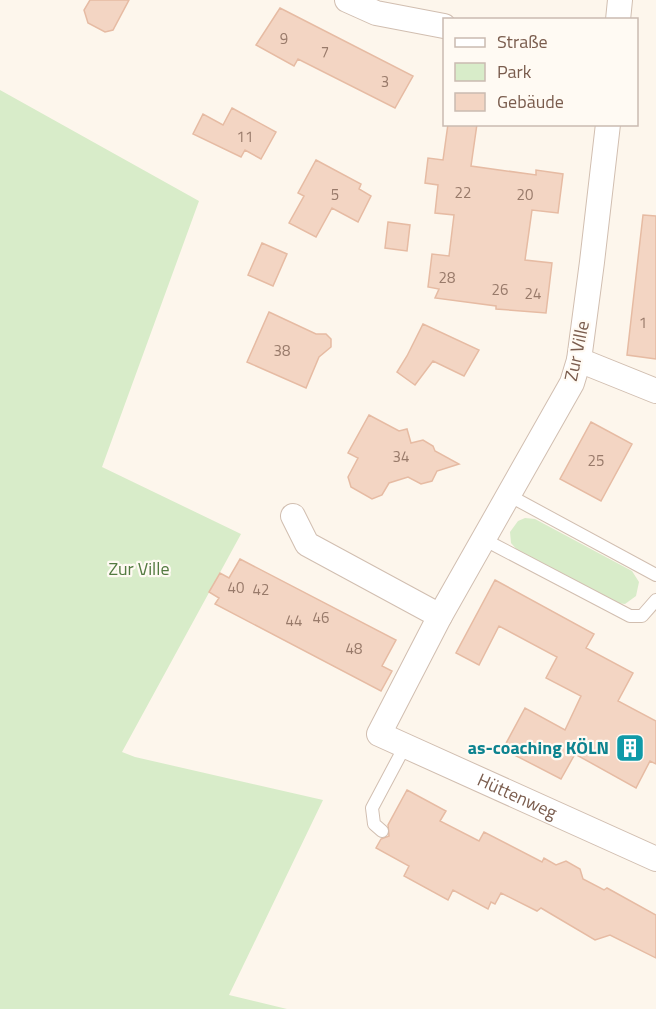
<svg xmlns="http://www.w3.org/2000/svg" width="656" height="1009" font-family="'Titillium Web',sans-serif">
	<rect width="100%" height="100%" fill="#fdf6ec"/>
	<!-- green -->
	<path fill="#d8ecc9" d="M0,90L199,201L102,467L241,534L122,752L135,757L323,800L229,995L287,1009H0Z
		M525,518L535,519L632,571L639,582L636,596L625,604L617,603L518,551L511,543L510,532L518,521Z"/>
	<!-- building -->
	<path fill="#f3d5c3" stroke="#e6bba3" stroke-width="1.5" d="M90,0H129L113,30L105,32L88,23L84,10Z
		M280,8L413,76L395,108L298,59L294,66L256,45Z
		M232,108L276,132L261,159L245,150L241,157L193,134L203,114L223,125Z
		M448,124H477L471,166L536,175V170L563,174L558,213L532,210L525,260L552,263L546,313L496,309V306L435,298L439,289L428,287L432,254L449,256L454,215L435,213L438,185L425,183L428,158L443,160Z
		M316,160L361,184L359,189L371,196L358,222L332,208L316,237L289,223L304,196L298,193Z
		M643,215L656,216V359L627,355Z
		M388,222L410,225L407,251L385,248Z
		M262,243L287,254L273,286L248,275Z
		M269,312L316,334H326L331,339V347L319,357L306,388L247,362Z
		M423,324L479,350L464,376L433,361L415,385L397,372L407,356Z
		M369,415L399,431L407,429L411,443L423,440L433,446L435,451L459,464L437,471L432,481L421,484L408,477L389,483L382,495L372,499L351,487L348,477L358,458L348,453Z
		M591,422L632,444L601,501L560,479Z
		M240,559L396,640L382,666L392,671L381,691L215,604L219,598L209,592L220,573L229,578Z
		M495,580L594,634L586,648L633,673L618,701L656,721V764L650,761L636,788L575,754L561,779L503,749L525,708L565,730L581,696L546,678L557,657L499,626L479,665L456,653Z
		M407,790L446,811L440,821L479,841L484,832L542,862L544,858L556,865L566,861L580,869L583,879L604,890L607,888L656,915V958L610,935L595,940L541,908L537,911L501,893L495,904L491,902L488,909L453,890L448,900L404,876L409,866L376,848L381,839L389,836L388,825Z"/>
	<g fill="none" stroke-linecap="round" stroke-linejoin="round">
		<!-- service casing -->
		<g stroke="#d1beb0" stroke-width="14">
			<path id="service" d="M510,496L656,575
				M485,540L630,616H642L656,600
				M382,831L374,824L372,808L405,746"/>
		</g>
		<!-- minor casing -->
		<g stroke="#d1beb0" stroke-width="26">
			<g id="minor">
				<path d="M347,0L376,13L444,26"/>
				<path d="M618,20L620,0"/>
				<path id="s1" d="M608,124L592,262L579,360L572,383L440,616L379,734L656,859"/>
				<path d="M579,360L656,391"/>
				<path d="M293,516L307,544L440,616"/>
			</g>
		</g>
		<!-- service -->
		<use href="#service" stroke="#fff" stroke-width="12"/>
		<!-- minor -->
		<use href="#minor" stroke="#fff" stroke-width="24"/>
	</g>
	<!-- icons -->
	<defs>
		<g id="building-square" transform="scale(1.5)"><rect x="-9" y="-9" width="18" height="18" rx="4" fill="#0f9aa8" stroke="#fffaf3"/><path d="M-4-6H4V6H1V3H-1V6H-4ZM-2.5-4.3h1.7v1.8h-1.7ZM.8-4.3h1.7v1.8H.8ZM-2.5-1h1.7V.8h-1.7ZM.8-1h1.7V.8H.8Z" fill="#fff"/></g>
	</defs>
	<g fill-rule="evenodd">
		<use href="#building-square" x="630" y="748"/>
	</g>
	<g text-anchor="middle" stroke-width="4.5" stroke-linejoin="round" paint-order="stroke">
		<!-- number labels -->
		<g font-size="15" fill="#987a6a">
			<text x="284" y="44">9</text>
			<text x="325" y="57">7</text>
			<text x="385" y="87">3</text>
			<text x="245" y="142">11</text>
			<text x="463" y="198">22</text>
			<text x="335" y="200">5</text>
			<text x="525" y="200">20</text>
			<text x="447" y="283">28</text>
			<text x="500" y="295">26</text>
			<text x="533" y="299">24</text>
			<text x="643" y="328">1</text>
			<text x="282" y="356">38</text>
			<text x="401" y="462">34</text>
			<text x="596" y="466">25</text>
			<text x="236" y="593">40</text>
			<text x="261" y="595">42</text>
			<text x="321" y="623">46</text>
			<text x="294" y="626">44</text>
			<text x="354" y="654">48</text>
		</g>
		<!-- street labels -->
		<g font-size="18" fill="#7a5c4d" stroke="#fffaf3">
			<text transform="translate(577 351) rotate(-78)" y="6">Zur Ville</text>
			<text dy="6" stroke="none"><textPath href="#s1" startOffset="814">Hüttenweg</textPath></text>
		</g>
		<!-- park labels -->
		<g font-size="18" fill="#537a41" stroke="#fffaf3">
			<text x="139" y="575">Zur Ville</text>
		</g>
		<!-- culture labels -->
		<g font-size="18" font-weight="bold" fill="#0d838f" stroke="#fffaf3" text-anchor="end">
			<text x="609" y="754">as-coaching KÖLN</text>
		</g>
	</g>
	<!-- legend -->
	<rect x="443" y="18" width="195" height="108" fill="#fffaf3" stroke="#cabbb1" stroke-width="1.5"/>
	<rect x="455" y="38" width="30" height="9" fill="#ffffff" stroke="#cabbb1" stroke-width="1.5"/>
	<text x="497" y="48" font-size="18" fill="#7a5c4d">Straße</text>
	<rect x="455" y="63" width="30" height="18" fill="#d8ecc9" stroke="#cabbb1" stroke-width="1.5"/>
	<text x="497" y="78" font-size="18" fill="#7a5c4d">Park</text>
	<rect x="455" y="93" width="30" height="18" fill="#f3d5c3" stroke="#cabbb1" stroke-width="1.5"/>
	<text x="497" y="108" font-size="18" fill="#7a5c4d">Gebäude</text>
</svg>
